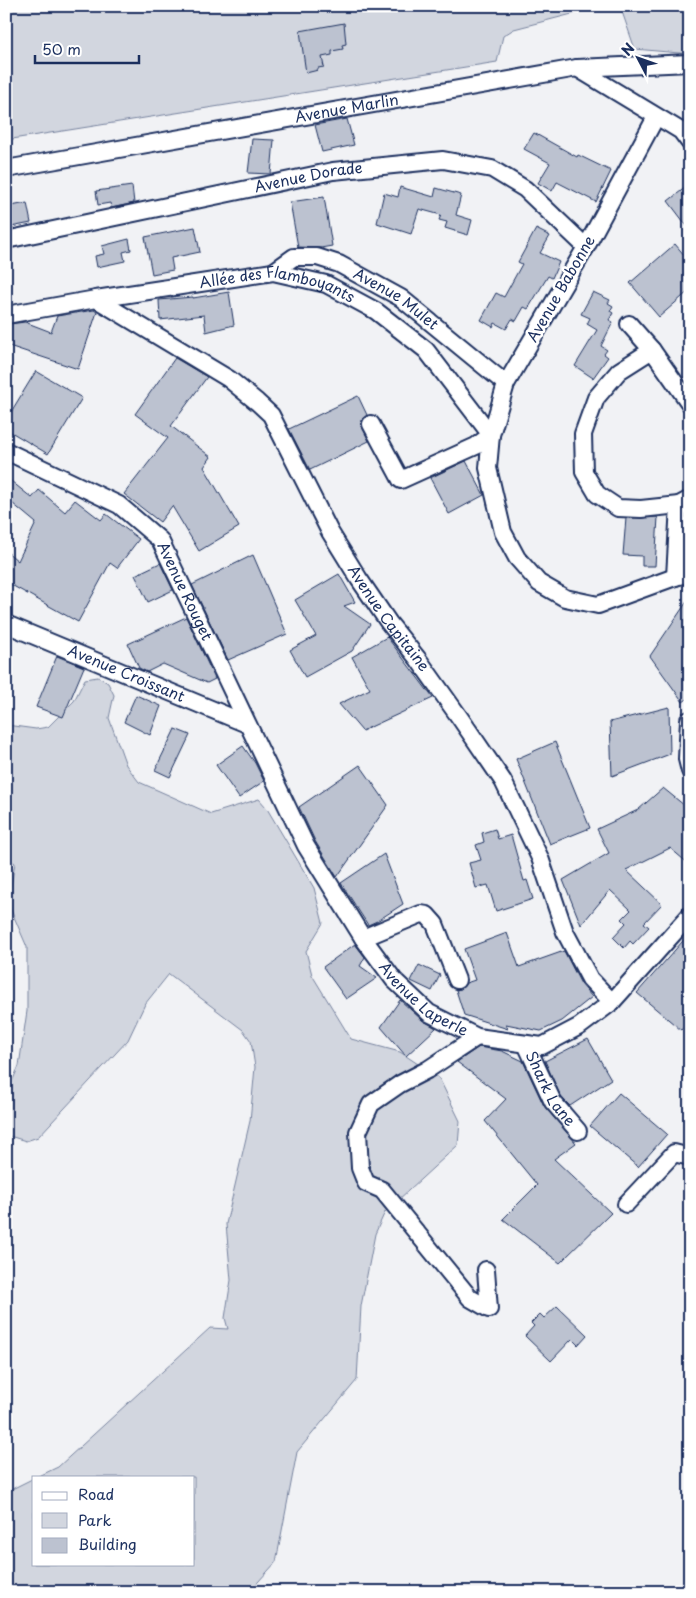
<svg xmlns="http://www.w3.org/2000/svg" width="696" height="1598" font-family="'Playpen Sans',sans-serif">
	<rect width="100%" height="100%" fill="#f1f2f5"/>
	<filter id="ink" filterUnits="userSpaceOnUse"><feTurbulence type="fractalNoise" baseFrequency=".02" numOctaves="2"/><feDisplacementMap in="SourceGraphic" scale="10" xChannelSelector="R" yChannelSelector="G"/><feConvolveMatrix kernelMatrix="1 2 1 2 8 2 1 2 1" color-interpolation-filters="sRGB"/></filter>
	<g filter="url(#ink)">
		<!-- green -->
		<path fill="#d2d6df" stroke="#76829e" d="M6,6H603L514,29L503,36L497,62L6,140Z
			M620,6H690V54L635,49Z
			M98,677L108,683L114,695L109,718L126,765L139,782L211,814L259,799L266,807L314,888L323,923L306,951L312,975L351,1039L400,1052L439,1078L460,1121L458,1145L385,1212L375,1234L361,1306L357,1380L297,1452L276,1562L249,1592H6V1487L10,1490L34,1478V1564H194V1477H37L58,1467L210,1328L228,1329L225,1318L231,1280L226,1224L250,1121L255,1067L251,1041L243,1030L169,974L145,1004L128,1040L38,1137L26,1141L6,1135V1095L19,1066L27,1011V947L8,903L15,863L6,858V725L36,729L48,727L74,701L85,679Z"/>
		<!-- building -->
		<path fill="#bcc2d0" stroke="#1b2f5e" d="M344,23L346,44L342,45L343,49L332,51V55L322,57L324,67L318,68V70L306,73L300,31Z
			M347,119L354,145L322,152L315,125Z
			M534,133L577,157L578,155L611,171L596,202L557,182L552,191L538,183L550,163L524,149Z
			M252,139L274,140L271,174L248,173Z
			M690,184V230L668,201Z
			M132,186L134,203L111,208L110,203L98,205L96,191Z
			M400,187L434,197L436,188L461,195L456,215L472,220L468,235L445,228L447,222L439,220L441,215L419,209L411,234L377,223L384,193L398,197Z
			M324,197L332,246L321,248L298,247L290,202Z
			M27,203L31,223L6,228V207Z
			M195,227L200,252L171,258L173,270L152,274L145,237Z
			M536,229L550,236L540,253L559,262L552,278L548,276L528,309L524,307L516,321L512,319L506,329L495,323L493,327L481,320L496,293L504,297L522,264L518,262Z
			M129,239L131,250L123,252L125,261L97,267L95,256L104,254L102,246Z
			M675,244L690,262V290L659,317L630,283Z
			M229,292L234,325L206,332L204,315L160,320L159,300L193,297V298Z
			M593,292L610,300L608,303L613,306L610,311L613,313L609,320L613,322L601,346L607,350L604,354L608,357L593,378L575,366L597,330L587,324L590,318L581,314Z
			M94,310L97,312L78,369L6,345V334L10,324L25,322L51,332L57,316Z
			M175,358L207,377L171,426L211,457L204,467L239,527L199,551L172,506L160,522L124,494L168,438L135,414Z
			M36,371L82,398L48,454L6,429V420Z
			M358,396L367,415L363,418L361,424L369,441L310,470L289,429Z
			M466,461L484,495L449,514L430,478Z
			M6,477L32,498L39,490L65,512L75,500L101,520L106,514L139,539L117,568L110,563L78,622L6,582V551L18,561L36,523L6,498Z
			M658,517L655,566H642V556L623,555L626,518Z
			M253,555L287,634L228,660L192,585Z
			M160,563L173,590L148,602L135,575Z
			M339,574L355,602L344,606L370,624L352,651L305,677L290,650L316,636L295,600Z
			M690,597V697L683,702L650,656Z
			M186,617L215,679L207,683L163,664L147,672L139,668L128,644Z
			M387,637L433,698L362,731L339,704L370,689L352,657Z
			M57,656L84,667L63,717L36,707Z
			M136,695L161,706L150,735L124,722Z
			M669,707L670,754L612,776L610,722Z
			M175,729L190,735L170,777L155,770Z
			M555,742L590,828L550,844L516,759Z
			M243,746L255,763L264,781L239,798L216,765Z
			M360,765L388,805L337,877L315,841L299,807Z
			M663,788L690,810V865L670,848L626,870L662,904L644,923L649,927L633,944L630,941L624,948L613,937L626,923L622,919L631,910L610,890L581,925L563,880L609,853L597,829L638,810Z
			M495,829L498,839L511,835L524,881L527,880L533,899L496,911L488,885L476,888L469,863L481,860L476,845L484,842L482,833Z
			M384,854L403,904L377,921L368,925L341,883Z
			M507,933L519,967L564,951L581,984L592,997L562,1021L541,1031L506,1024L508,1029L464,1015L456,990L461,989L466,983L475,980L464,949Z
			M690,933V1021L681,1030L637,993Z
			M355,944L365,957L360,966L377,978L346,999L323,967Z
			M419,965L440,975L432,991L411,981Z
			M400,1000L422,1020L436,1028L406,1056L381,1027Z
			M588,1039L611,1079L570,1106L561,1097L545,1061Z
			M479,1047L502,1051L523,1061L544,1106L576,1143L554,1159L611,1213L560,1263L503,1219L537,1185L485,1121L506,1099L457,1062Z
			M619,1093L667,1134L638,1167L590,1126Z
			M557,1306L587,1335L578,1345L572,1339L551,1361L525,1336L534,1326L531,1323L540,1314L544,1318Z"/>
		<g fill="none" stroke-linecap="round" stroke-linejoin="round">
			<!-- street casing -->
			<g stroke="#1b2f5e" stroke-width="20">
				<g id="street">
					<path d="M577,68L681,131L690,143"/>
					<path d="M656,117L586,247L506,384L491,435L488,468L503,532L517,558L539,583L565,598L598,605L675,577L690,573"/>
					<path id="s1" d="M6,169L577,68L690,63"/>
					<path id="s2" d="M6,240L333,171L443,160L492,169L525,189L586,247"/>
					<path id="s3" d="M273,272L294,257H317L339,264L401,298L506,384"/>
					<path id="s4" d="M96,299L229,379L257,402L271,415L330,532L359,579L389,623L418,659L460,718L503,781L540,858L565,932L590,979L612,1002"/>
					<path id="s5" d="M6,315L96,299L273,272L326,284L376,311L426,350L491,435L476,446L401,480L371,424"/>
					<path d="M629,324L652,350L690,404"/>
					<path d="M652,350L619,371L596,398L583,434L584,472L597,494L618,508L641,509L679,505"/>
					<path id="s6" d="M6,451L119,505L160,540L306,846L363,938L394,980L429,1013L477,1037L542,1046L580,1026L612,1002L690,915"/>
					<path d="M675,577L679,505L690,499"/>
					<path id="s7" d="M6,624L247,724"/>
					<path d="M689,720L687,759L690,771"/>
					<path d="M363,938L421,914L427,915L435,924L457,980"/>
					<path d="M477,1037L427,1070L400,1084L371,1104L358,1132L360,1168L366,1183L382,1190L470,1298L489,1309L486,1270"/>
					<path id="s8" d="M526,1044L553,1102L578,1131"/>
					<path d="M626,1204L674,1153L690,1157"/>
				</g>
			</g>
			<!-- street -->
			<use href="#street" stroke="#fff" stroke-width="16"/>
		</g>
	</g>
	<g text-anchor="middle" stroke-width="5" stroke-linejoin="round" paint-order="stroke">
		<!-- street labels -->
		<g font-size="15" fill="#1b2f5e" stroke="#fff">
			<text dy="5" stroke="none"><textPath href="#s1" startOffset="346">Avenue Marlin</textPath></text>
			<text dy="5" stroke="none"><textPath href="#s2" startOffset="309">Avenue Dorade</textPath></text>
			<text transform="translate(561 289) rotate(-60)" y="5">Avenue Babonne</text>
			<text dy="5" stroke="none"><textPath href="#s5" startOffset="276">Allée des Flamboyants</textPath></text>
			<text dy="5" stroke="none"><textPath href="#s3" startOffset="139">Avenue Mulet</textPath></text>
			<text dy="5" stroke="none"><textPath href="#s6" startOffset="236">Avenue Rouget</textPath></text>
			<text dy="5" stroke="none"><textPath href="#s4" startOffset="446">Avenue Capitaine</textPath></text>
			<text dy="5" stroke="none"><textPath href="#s7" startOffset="130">Avenue Croissant</textPath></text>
			<text dy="5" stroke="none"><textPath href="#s6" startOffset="714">Avenue Laperle</textPath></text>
			<text dy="5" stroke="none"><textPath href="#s8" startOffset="51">Shark Lane</textPath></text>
		</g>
	</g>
	<!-- margin -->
	<rect width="696" height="1598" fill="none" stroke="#fff" stroke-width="25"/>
	<rect x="12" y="12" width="671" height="1573" fill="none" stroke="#1b2f5e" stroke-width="2" filter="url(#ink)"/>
	<!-- legend -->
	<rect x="32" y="1476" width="162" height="90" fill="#ffffff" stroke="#a4acbf"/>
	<rect x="42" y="1492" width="25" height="8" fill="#ffffff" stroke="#a4acbf"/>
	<text x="78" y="1500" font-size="15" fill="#1b2f5e">Road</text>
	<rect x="42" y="1513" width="25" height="15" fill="#d2d6df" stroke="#a4acbf"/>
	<text x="78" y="1526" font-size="15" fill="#1b2f5e">Park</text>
	<rect x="42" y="1538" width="25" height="15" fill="#bcc2d0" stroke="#a4acbf"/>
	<text x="78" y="1550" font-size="15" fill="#1b2f5e">Building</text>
	<!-- north arrow -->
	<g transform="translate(638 58) rotate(311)" stroke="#ffffff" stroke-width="4" paint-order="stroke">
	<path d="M0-4L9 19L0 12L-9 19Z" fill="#1b2f5e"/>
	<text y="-8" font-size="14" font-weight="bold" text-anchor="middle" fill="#1b2f5e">N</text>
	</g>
	<!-- scale -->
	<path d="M35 55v8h104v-8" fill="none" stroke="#1b2f5e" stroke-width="2.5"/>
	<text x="42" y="55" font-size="15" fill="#1b2f5e" stroke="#ffffff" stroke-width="4" paint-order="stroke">50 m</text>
</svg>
